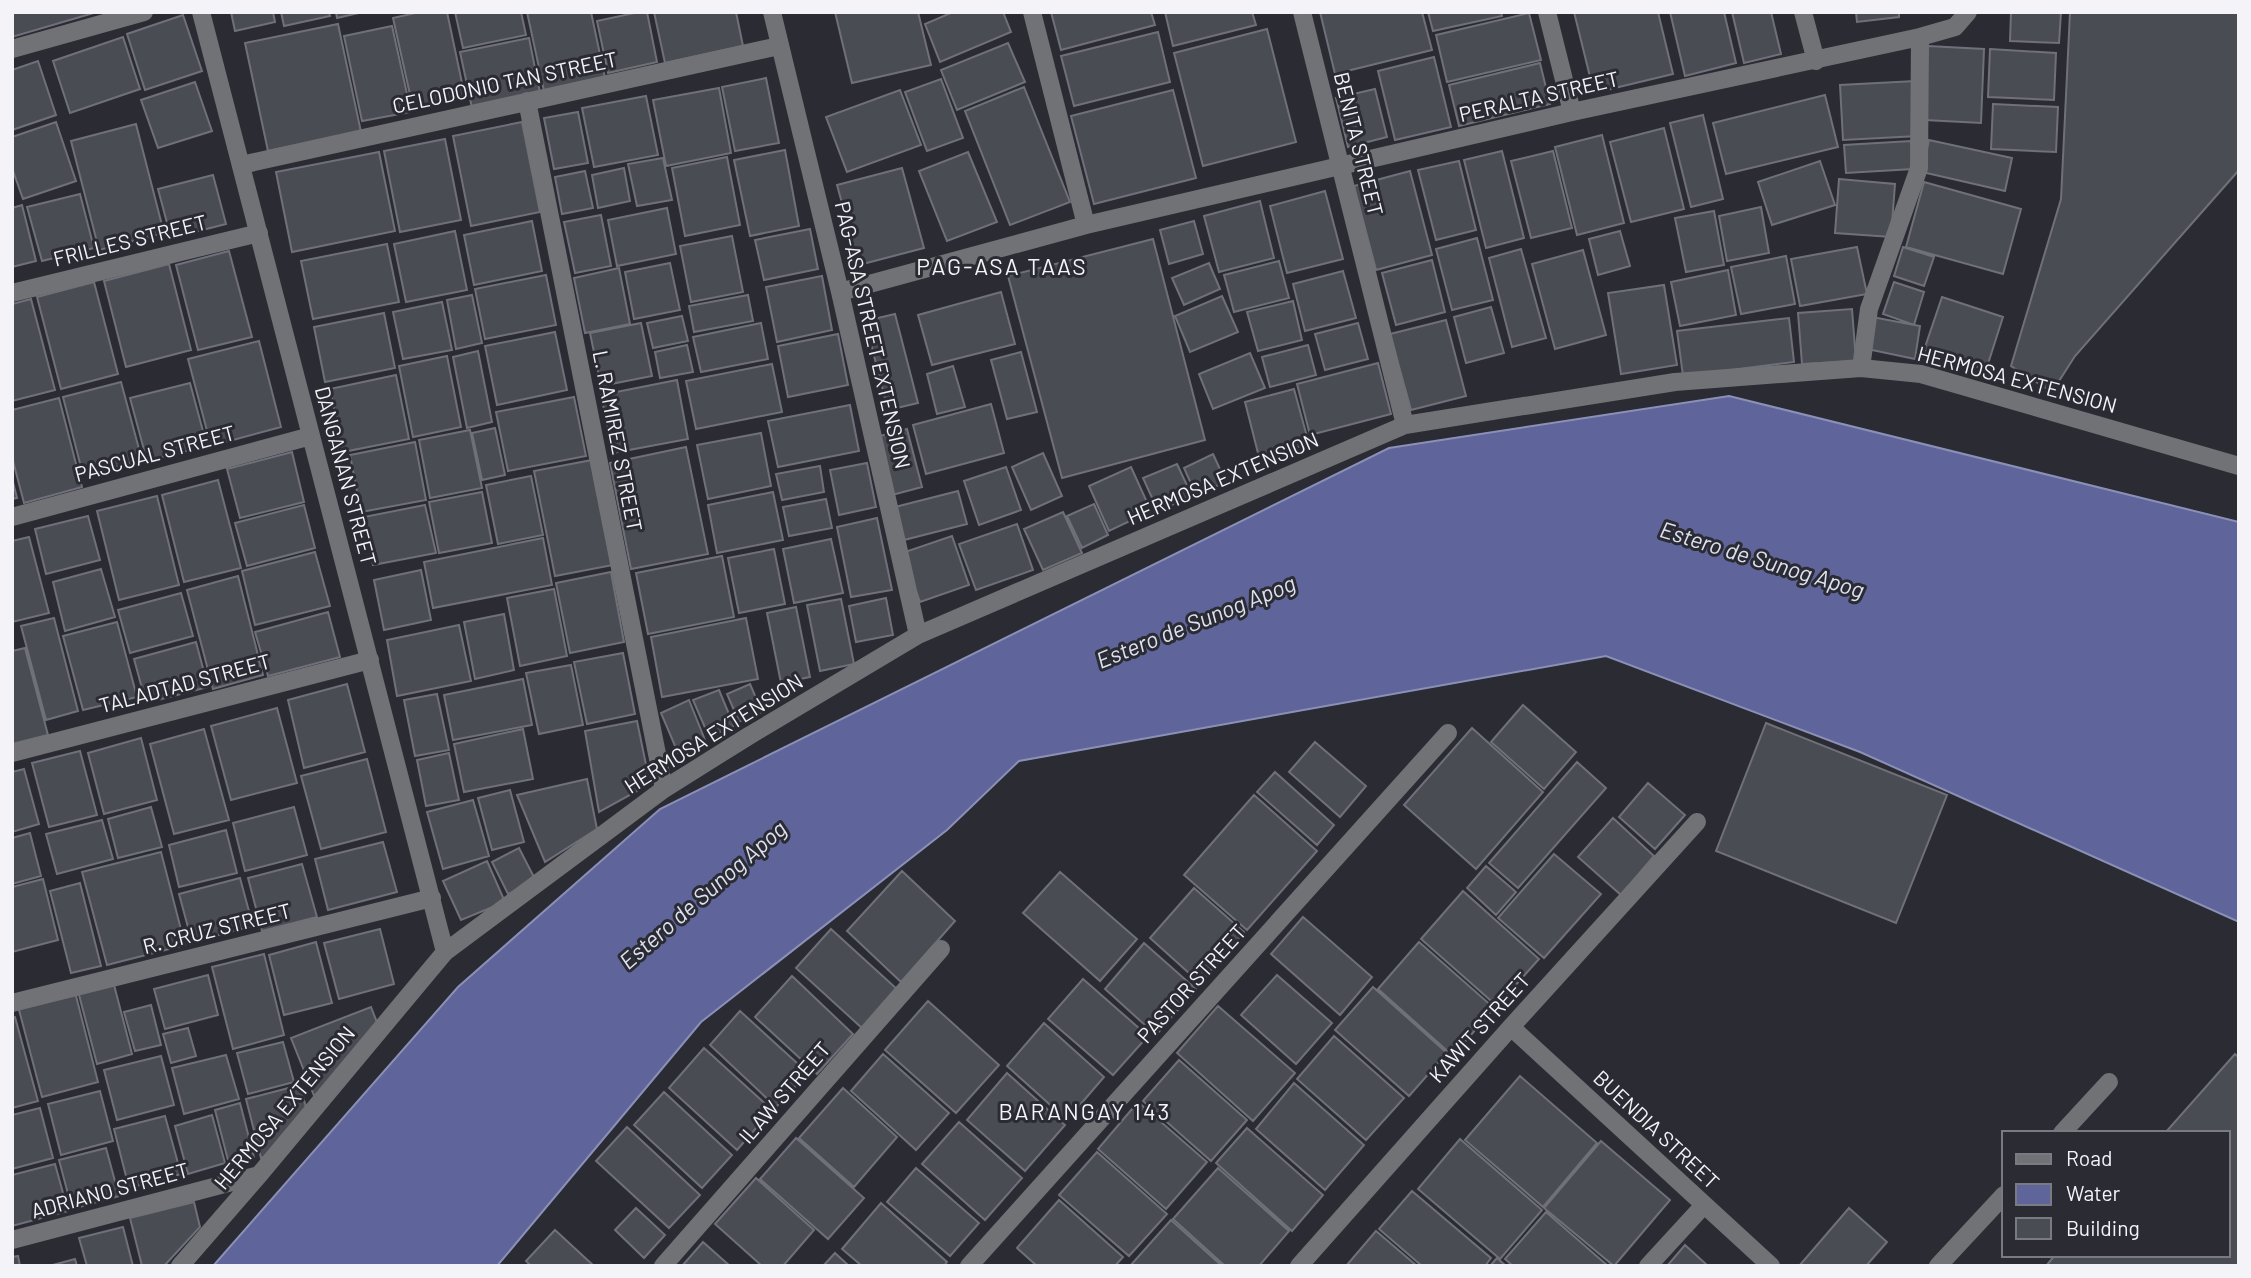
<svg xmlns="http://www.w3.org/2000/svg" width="2251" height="1278" font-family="Barlow,sans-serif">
	<rect width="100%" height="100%" fill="#2a2b33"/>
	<!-- water -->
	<path fill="#5f659b" stroke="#8b90b7" stroke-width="2" d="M1729,396L2239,522V922L1860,752L1606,656L1019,761L947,830L701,1022L497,1266H213L458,987L660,809L1389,448Z"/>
	<!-- building -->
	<path fill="#4a4c54" stroke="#6f7079" stroke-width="2" d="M12,12H97L12,37Z
		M231,12H273L275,22L235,31Z
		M281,12H329L330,16L284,26Z
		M336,12H363L337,18Z
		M420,12H447L465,97L413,108L393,18Z
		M455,12H521L526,35L463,48Z
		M527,12H591L605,78L544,91Z
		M639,12H647L657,62L608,73L597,21Z
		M654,12H736L743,46L665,63Z
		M835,12H918L931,65L852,83Z
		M953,12H1003L1011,32L940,62L925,24Z
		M1051,12H1151L1155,25L1061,50Z
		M1165,12H1252L1256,25L1173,46Z
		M1320,12H1422L1432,50L1335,74Z
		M1428,12H1501L1502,16L1433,31Z
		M1574,12H1658L1673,74L1594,93Z
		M1670,12H1724L1736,63L1685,76Z
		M1732,12H1771L1781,54L1744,63Z
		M1856,12H1899V17L1857,22Z
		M2011,12H2061L2059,43L2010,41Z
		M2070,12H2239V170L2075,356L2052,392L2011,366L2061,199Z
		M1529,13L1541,60L1447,82L1436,35Z
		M183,15L202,71L145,90L127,34Z
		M338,24L361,132L268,151L245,43Z
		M392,26L411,112L362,121L344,36Z
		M1267,29L1296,142L1203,166L1174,53Z
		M1158,32L1170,82L1074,106L1061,56Z
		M123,37L140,89L70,113L53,61Z
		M529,38L540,93L472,108L460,52Z
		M1008,43L1025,82L957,110L941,70Z
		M1928,46L1984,49L1981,123L1925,120Z
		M1990,49L2056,53L2054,100L1988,97Z
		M1434,57L1451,127L1395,140L1378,71Z
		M38,61L56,115L12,130V70Z
		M1540,63L1550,104L1459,126L1449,85Z
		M766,78L779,143L735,151L722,87Z
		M941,79L963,138L927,151L905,92Z
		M1915,81L1918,136L1843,140L1840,85Z
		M195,82L212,131L158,148L141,100Z
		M1024,87L1070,202L1010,225L965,111Z
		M719,88L731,153L666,166L653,100Z
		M1375,89L1387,137L1348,147L1336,98Z
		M900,90L921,145L847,172L826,117Z
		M1173,90L1196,178L1094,204L1071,116Z
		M1825,95L1838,147L1726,174L1713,123Z
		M646,96L658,155L594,167L582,108Z
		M1993,104L2058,107L2056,152L1991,149Z
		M578,112L588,163L554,169L544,118Z
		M1703,115L1723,199L1691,207L1670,123Z
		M56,122L76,181L23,199L12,168V137Z
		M522,122L540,212L471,226L453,136Z
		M136,124L164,233L99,250L71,141Z
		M1664,128L1684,209L1631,222L1610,142Z
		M1602,135L1624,223L1577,235L1555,147Z
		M445,139L461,220L400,232L384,151Z
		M1929,140L2012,158L2005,191L1922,172Z
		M1911,141L1913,169L1846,173L1844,145Z
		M785,150L799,226L750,236L734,160Z
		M1502,151L1524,238L1486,248L1464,160Z
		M1553,151L1572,228L1531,238L1511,161Z
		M379,152L395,231L292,252L276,172Z
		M968,152L997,222L947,241L919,171Z
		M727,157L740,225L685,236L672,168Z
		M663,158L672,200L637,206L628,164Z
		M1459,161L1476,230L1436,240L1418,170Z
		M1820,161L1835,205L1772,225L1758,182Z
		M624,168L630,201L598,208L592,175Z
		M902,168L924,248L859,265L837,185Z
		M585,171L593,208L562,214L555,177Z
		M1410,171L1432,255L1376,270L1354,186Z
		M213,175L226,224L171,238L158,189Z
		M1839,179L1895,184L1891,237L1835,233Z
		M1924,182L2021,209L2003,274L1906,247Z
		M1325,191L1343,259L1287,273L1270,206Z
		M80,194L94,248L42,261L27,207Z
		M1260,201L1274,258L1219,272L1204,216Z
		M22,205L36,261L12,267V208Z
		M1761,207L1769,253L1727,261L1719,216Z
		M667,208L676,254L617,266L608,220Z
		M1714,211L1724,265L1686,272L1675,218Z
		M601,215L611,266L575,273L564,222Z
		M532,221L542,271L474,285L464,235Z
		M1194,221L1203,254L1169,264L1160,230Z
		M810,229L818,269L764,280L755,240Z
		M455,231L467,290L406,302L394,244Z
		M1620,231L1630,266L1598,275L1589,239Z
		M732,236L743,292L691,302L680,246Z
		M1477,238L1493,300L1452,310L1436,249Z
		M1153,239L1205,440L1062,478L1008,276Z
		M387,244L399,302L313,319L301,261Z
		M1857,247L1867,294L1800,306L1791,259Z
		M1903,247L1934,257L1924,286L1894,276Z
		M1521,249L1546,338L1512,347L1489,258Z
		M1583,250L1606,335L1555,349L1532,264Z
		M229,251L252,337L198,350L176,265Z
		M1786,256L1795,304L1741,314L1731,267Z
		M1432,260L1445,312L1396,325L1382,273Z
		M1279,261L1289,298L1234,312L1224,275Z
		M670,263L680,310L634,319L625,272Z
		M1209,263L1220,289L1184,305L1172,278Z
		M169,264L191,350L126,367L104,281Z
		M619,268L630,324L585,333L574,278Z
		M1728,270L1736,315L1680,326L1671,282Z
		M1343,271L1356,318L1305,331L1293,284Z
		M546,275L556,325L485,339L475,289Z
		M822,276L832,330L777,342L766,287Z
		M94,282L118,374L61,389L37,297Z
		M1894,282L1924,292L1914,325L1883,314Z
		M1664,285L1677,365L1621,374L1608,293Z
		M1001,292L1015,344L932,365L918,315Z
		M472,295L482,343L456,349L447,300Z
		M748,295L753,321L694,332L689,306Z
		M1222,296L1238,332L1190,352L1175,316Z
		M1942,297L2003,317L1986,370L1924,350Z
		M31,299L55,390L12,401V304Z
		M1293,301L1302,340L1258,351L1247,312Z
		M442,302L452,350L403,359L393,312Z
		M1491,307L1504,353L1466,363L1454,317Z
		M1852,309L1856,361L1802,364L1798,313Z
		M384,313L395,368L325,382L314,327Z
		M895,314L918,403L888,410L865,321Z
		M682,316L688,341L653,348L647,323Z
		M1872,317L1920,326L1915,359L1867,349Z
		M1789,318L1794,362L1683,376L1677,331Z
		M1446,320L1466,396L1411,410L1390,334Z
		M641,323L652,376L601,386L590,333Z
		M761,323L768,359L701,372L693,337Z
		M1358,323L1368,359L1325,370L1315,334Z
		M555,332L567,390L497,405L485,346Z
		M838,334L848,385L788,397L778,346Z
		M259,341L281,427L211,446L188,359Z
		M687,345L693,372L660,378L655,352Z
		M1308,345L1316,375L1270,387L1262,357Z
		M478,351L492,422L467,428L453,357Z
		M1021,352L1037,412L1007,419L991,360Z
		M1250,353L1265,388L1213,409L1199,374Z
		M447,356L461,427L413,437L399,366Z
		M1378,363L1391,414L1310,435L1297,384Z
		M772,364L782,412L696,429L686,381Z
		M953,366L965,407L937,414L927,374Z
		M396,375L409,439L343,452L330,389Z
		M677,380L688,439L613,453L601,395Z
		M121,382L142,460L83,475L63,397Z
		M190,383L207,446L147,461L130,398Z
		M1294,389L1309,444L1259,457L1245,402Z
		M574,397L586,456L508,471L496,412Z
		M59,398L82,487L24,503L12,457V410Z
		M991,404L1004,453L926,474L913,425Z
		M850,405L859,451L778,467L768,421Z
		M495,428L505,475L482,480L472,433Z
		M907,429L922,487L892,495L876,437Z
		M470,430L482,488L430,498L419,440Z
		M761,433L771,486L708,499L697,445Z
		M415,442L426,500L361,512L350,455Z
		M686,447L708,554L631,569L610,463Z
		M292,452L304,502L240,518L227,469Z
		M1043,453L1062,496L1031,510L1012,467Z
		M1213,454L1226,482L1196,495L1184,468Z
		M592,460L613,565L555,576L534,471Z
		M867,463L876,507L839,515L830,470Z
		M1177,464L1192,496L1158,511L1143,478Z
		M820,466L824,492L782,500L776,474Z
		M1006,467L1021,510L979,525L964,481Z
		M1131,467L1151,511L1109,531L1089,486Z
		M531,476L543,535L498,544L486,485Z
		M12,478L17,498L12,499Z
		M218,480L241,568L184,582L162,495Z
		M958,491L967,524L904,540L895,507Z
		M482,492L492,543L439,553L429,502Z
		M773,492L783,540L717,553L708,505Z
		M157,496L179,585L119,600L97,511Z
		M826,499L832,528L789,536L783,507Z
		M1094,504L1108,535L1082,548L1067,516Z
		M304,505L315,548L247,566L235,523Z
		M425,505L436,553L373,565L364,517Z
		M1063,512L1082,553L1043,570L1024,529Z
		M88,516L100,560L46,574L35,529Z
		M877,518L892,590L851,597L837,527Z
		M1017,524L1033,570L976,590L959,544Z
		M952,536L969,585L920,602L902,553Z
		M29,537L49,613L12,622V541Z
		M543,538L552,585L433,608L424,562Z
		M831,539L843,593L794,603L783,549Z
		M774,549L785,604L739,613L728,558Z
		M315,552L330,606L255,625L242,571Z
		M722,556L734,617L648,634L636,573Z
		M101,569L115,617L65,631L53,582Z
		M421,570L431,620L384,630L374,580Z
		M611,572L624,642L570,653L556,583Z
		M238,576L263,675L213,689L187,590Z
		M554,589L567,656L520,666L507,598Z
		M181,593L193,636L130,653L118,610Z
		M886,598L893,635L856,642L849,606Z
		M841,599L854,664L820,671L807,605Z
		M796,607L810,677L781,683L767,613Z
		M328,612L340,657L268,676L255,632Z
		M504,614L514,670L475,679L464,622Z
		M54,618L78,711L46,720L21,626Z
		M746,618L758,679L662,697L651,637Z
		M117,622L137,697L83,710L63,636Z
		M459,625L471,681L397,696L387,640Z
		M196,642L208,687L146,703L134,659Z
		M25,648L48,735L12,744V651Z
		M623,653L635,714L587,724L574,662Z
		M571,665L583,725L539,734L526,673Z
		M523,679L532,725L453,740L444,695Z
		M347,684L365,752L304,768L288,700Z
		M750,684L762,712L739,722L727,694Z
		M719,690L734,726L709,737L693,700Z
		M437,694L449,750L415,756L404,700Z
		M689,700L705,740L678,753L661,713Z
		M1523,705L1576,752L1544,789L1491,742Z
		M277,708L297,783L231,800L211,726Z
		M637,721L650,784L599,812L585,731Z
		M1766,723L1947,795L1896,923L1716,851Z
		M1472,728L1543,792L1476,869L1404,805Z
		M204,729L229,820L174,834L150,744Z
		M523,729L533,779L464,792L454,744Z
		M141,738L157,800L104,814L88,753Z
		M1315,742L1366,786L1340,817L1289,772Z
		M80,751L97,815L49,827L32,763Z
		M449,753L459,800L426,806L417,760Z
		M367,759L386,832L321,849L301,776Z
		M1577,762L1606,788L1518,888L1489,863Z
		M24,769L39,824L12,832V772Z
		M1275,772L1334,825L1317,845L1257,792Z
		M587,779L597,829L545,862L517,795Z
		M1648,783L1685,815L1655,849L1619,817Z
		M510,790L524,842L492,850L478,798Z
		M1254,795L1317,851L1247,930L1184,875Z
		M473,800L489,856L443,869L427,812Z
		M151,807L162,847L118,858L108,819Z
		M294,807L307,855L245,871L233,823Z
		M1613,818L1654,856L1621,895L1578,857Z
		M102,820L113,859L57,874L46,834Z
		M226,830L237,873L179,887L169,845Z
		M30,833L41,876L12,884V838Z
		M383,842L397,892L328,910L315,859Z
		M519,848L536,881L508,894L492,862Z
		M161,852L185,945L107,965L82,872Z
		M1554,854L1601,894L1544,958L1498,918Z
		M487,861L505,902L461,920L443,881Z
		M302,864L317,917L262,931L248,878Z
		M1486,866L1516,892L1496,915L1467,888Z
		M902,871L955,921L901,982L847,931Z
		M1060,872L1137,939L1100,981L1023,913Z
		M240,878L253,926L192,942L179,894Z
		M43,879L58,940L12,952V887Z
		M80,883L101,966L71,973L50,891Z
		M1194,888L1244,932L1200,983L1150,938Z
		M1463,891L1539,959L1497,1006L1421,939Z
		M1303,917L1372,977L1340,1015L1271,954Z
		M380,929L394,984L339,999L324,943Z
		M831,929L898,990L863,1029L796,968Z
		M316,942L332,1003L284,1015L269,955Z
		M1419,942L1494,1008L1453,1056L1378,989Z
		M1144,943L1196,989L1156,1035L1105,989Z
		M264,954L284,1035L233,1049L212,967Z
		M208,975L218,1015L165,1029L154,989Z
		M1277,975L1332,1023L1296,1064L1241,1015Z
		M792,976L853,1034L817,1074L755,1017Z
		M1083,979L1148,1036L1113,1075L1048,1019Z
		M113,981L132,1054L97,1064L78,991Z
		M1373,987L1447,1053L1409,1096L1335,1030Z
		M75,992L98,1082L42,1097L18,1006Z
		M928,1001L999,1065L956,1113L885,1050Z
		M151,1005L161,1045L135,1051L124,1012Z
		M1218,1006L1295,1073L1253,1121L1177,1053Z
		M371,1007L378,1025L317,1103L291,1038Z
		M740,1011L808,1073L776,1107L710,1045Z
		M15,1017L38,1101L12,1108V1018Z
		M1044,1023L1104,1077L1067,1120L1007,1066Z
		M188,1028L196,1056L171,1063L163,1034Z
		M1334,1036L1404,1098L1366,1140L1297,1079Z
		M283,1042L294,1082L248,1094L237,1053Z
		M704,1048L772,1110L737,1150L669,1088Z
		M883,1054L949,1113L916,1150L851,1091Z
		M2235,1054L2239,1058V1266H2046L2055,1255H2228V1133H2165Z
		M226,1055L239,1099L184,1114L172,1068Z
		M161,1056L174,1105L117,1120L104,1070Z
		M1179,1060L1247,1120L1211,1161L1143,1101Z
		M1007,1073L1065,1125L1025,1171L967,1120Z
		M1520,1076L1597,1143L1543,1207L1465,1140Z
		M1294,1083L1364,1145L1325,1190L1256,1129Z
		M300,1085L307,1111L270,1155L261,1158L246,1099Z
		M843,1088L897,1137L854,1187L799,1138Z
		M100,1091L113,1141L61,1155L48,1104Z
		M664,1092L732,1155L702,1188L634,1125Z
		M1138,1102L1207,1162L1166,1209L1098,1149Z
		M240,1103L254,1157L229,1164L215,1110Z
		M40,1108L53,1158L12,1169V1115Z
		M212,1115L225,1163L188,1174L175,1126Z
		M165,1116L181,1174L129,1188L114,1129Z
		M959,1122L1022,1178L985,1220L922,1164Z
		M627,1127L700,1195L669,1228L596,1161Z
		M1247,1128L1323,1195L1292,1231L1216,1163Z
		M796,1138L864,1198L828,1239L760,1179Z
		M1460,1139L1542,1210L1500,1259L1418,1189Z
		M1601,1141L1670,1200L1614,1266L1544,1208Z
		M106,1148L119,1196L72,1209L59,1160Z
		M1097,1152L1167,1214L1129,1256L1059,1195Z
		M55,1164L68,1211L12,1226V1175Z
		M916,1168L979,1223L950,1256L887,1202Z
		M1218,1168L1289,1231L1259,1266H1225L1173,1219Z
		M756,1178L814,1230L783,1266H762L715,1224Z
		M1412,1191L1491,1258L1485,1266H1422L1379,1229Z
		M1059,1200L1123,1257L1115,1266H1037L1017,1248Z
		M194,1202L200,1227L164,1266H142L130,1218Z
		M881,1203L947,1262L944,1266H862L842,1249Z
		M636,1208L665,1235L644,1258L615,1230Z
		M1849,1208L1887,1242L1866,1266H1799Z
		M1546,1212L1608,1266H1513L1505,1259Z
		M1171,1220L1222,1266H1130Z
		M123,1227L133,1266H87L79,1238Z
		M555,1230L594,1266H531L526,1261Z
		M1376,1231L1417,1266H1346Z
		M703,1242L730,1266H682Z
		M1685,1245L1708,1266H1667Z
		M835,1253L849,1266H823Z
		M18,1256L20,1266H12V1257Z
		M1497,1258L1506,1266H1490Z
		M75,1259L77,1266H49Z"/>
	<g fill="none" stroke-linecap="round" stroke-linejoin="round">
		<!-- minor -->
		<path stroke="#717276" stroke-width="18" d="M201,12L445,952
			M772,12L840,292L918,635
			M1032,12L1086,225
			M1547,12L1572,112
			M1803,12L1816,61
			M12,49L144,12
			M527,101L664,789
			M241,165L779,46
			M840,292L1086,225L1572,112L1920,37L1955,27L1968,12
			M12,293L259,233
			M1861,368L1869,309L1919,168L1920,37
			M1405,425L1675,382L1861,368L1921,374L2239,466
			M12,517L311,436
			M12,753L370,660
			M12,1003L432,898
			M1511,1027L1771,1266
			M2062,1133L2109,1082
			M12,1240L259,1175
			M180,1266L259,1175L445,952L664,789L747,737L918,635L1405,425L1302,12
			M663,1266L941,949
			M969,1266L1448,733
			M1299,1266L1511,1027L1697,822
			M1648,1266L1704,1205
			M1938,1266L2004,1195"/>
	</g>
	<g text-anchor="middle" stroke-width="6" stroke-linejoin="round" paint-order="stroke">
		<!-- street labels -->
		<g font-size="21" fill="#f3f3f8" stroke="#2a2b33">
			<text transform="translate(505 83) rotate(-12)" y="7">CELODONIO TAN STREET</text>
			<text transform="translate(1539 97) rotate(-13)" y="7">PERALTA STREET</text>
			<text transform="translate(1358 144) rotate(76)" y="7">BENITA STREET</text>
			<text transform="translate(130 241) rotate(-14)" y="7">FRILLES STREET</text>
			<text transform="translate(872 335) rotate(77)" y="7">PAG-ASA STREET EXTENSION</text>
			<text transform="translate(2017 380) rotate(15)" y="7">HERMOSA EXTENSION</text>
			<text transform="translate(617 441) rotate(79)" y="7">L. RAMIREZ STREET</text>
			<text transform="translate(155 454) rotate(-15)" y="7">PASCUAL STREET</text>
			<text transform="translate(345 476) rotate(75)" y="7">DANGANAN STREET</text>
			<text transform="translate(1223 479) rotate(-23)" y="7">HERMOSA EXTENSION</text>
			<text transform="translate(185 684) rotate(-15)" y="7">TALADTAD STREET</text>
			<text transform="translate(714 734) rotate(-32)" y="7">HERMOSA EXTENSION</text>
			<text transform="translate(217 929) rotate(-14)" y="7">R. CRUZ STREET</text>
			<text transform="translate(1192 984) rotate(-48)" y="7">PASTOR STREET</text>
			<text transform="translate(1480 1028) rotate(-48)" y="7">KAWIT STREET</text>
			<text transform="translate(785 1093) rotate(-49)" y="7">ILAW STREET</text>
			<text transform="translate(285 1108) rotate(-50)" y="7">HERMOSA EXTENSION</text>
			<text transform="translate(1656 1130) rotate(43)" y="7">BUENDIA STREET</text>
			<text transform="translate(110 1191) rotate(-15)" y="7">ADRIANO STREET</text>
		</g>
		<!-- neighbourhood labels -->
		<g font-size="23" letter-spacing="2" fill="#f3f3f8" stroke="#2a2b33">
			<text x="1002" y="275">PAG-ASA TAAS</text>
			<text x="1085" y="1120">BARANGAY 143</text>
		</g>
		<!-- water labels -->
		<g font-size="23" font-style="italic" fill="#dee1f2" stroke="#2a2b33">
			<text transform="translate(1762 560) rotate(17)" y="8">Estero de Sunog Apog</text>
			<text transform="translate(1196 622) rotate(-22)" y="8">Estero de Sunog Apog</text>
			<text transform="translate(703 895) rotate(-41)" y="8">Estero de Sunog Apog</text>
		</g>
	</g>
	<!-- border -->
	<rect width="2251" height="1278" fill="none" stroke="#f3f3f8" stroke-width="28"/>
	<!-- legend -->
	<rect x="2002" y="1131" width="228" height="126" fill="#2a2b33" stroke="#7a7b82" stroke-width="2"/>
	<rect x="2016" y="1154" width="35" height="10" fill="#717276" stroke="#7a7b82" stroke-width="2"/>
	<text x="2066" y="1166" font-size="21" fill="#f3f3f8">Road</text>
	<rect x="2016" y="1184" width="35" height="21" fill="#5f659b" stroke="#7a7b82" stroke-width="2"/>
	<text x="2066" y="1201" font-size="21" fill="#f3f3f8">Water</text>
	<rect x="2016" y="1218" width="35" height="21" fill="#4a4c54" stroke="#7a7b82" stroke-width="2"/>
	<text x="2066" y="1236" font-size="21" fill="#f3f3f8">Building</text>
</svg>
